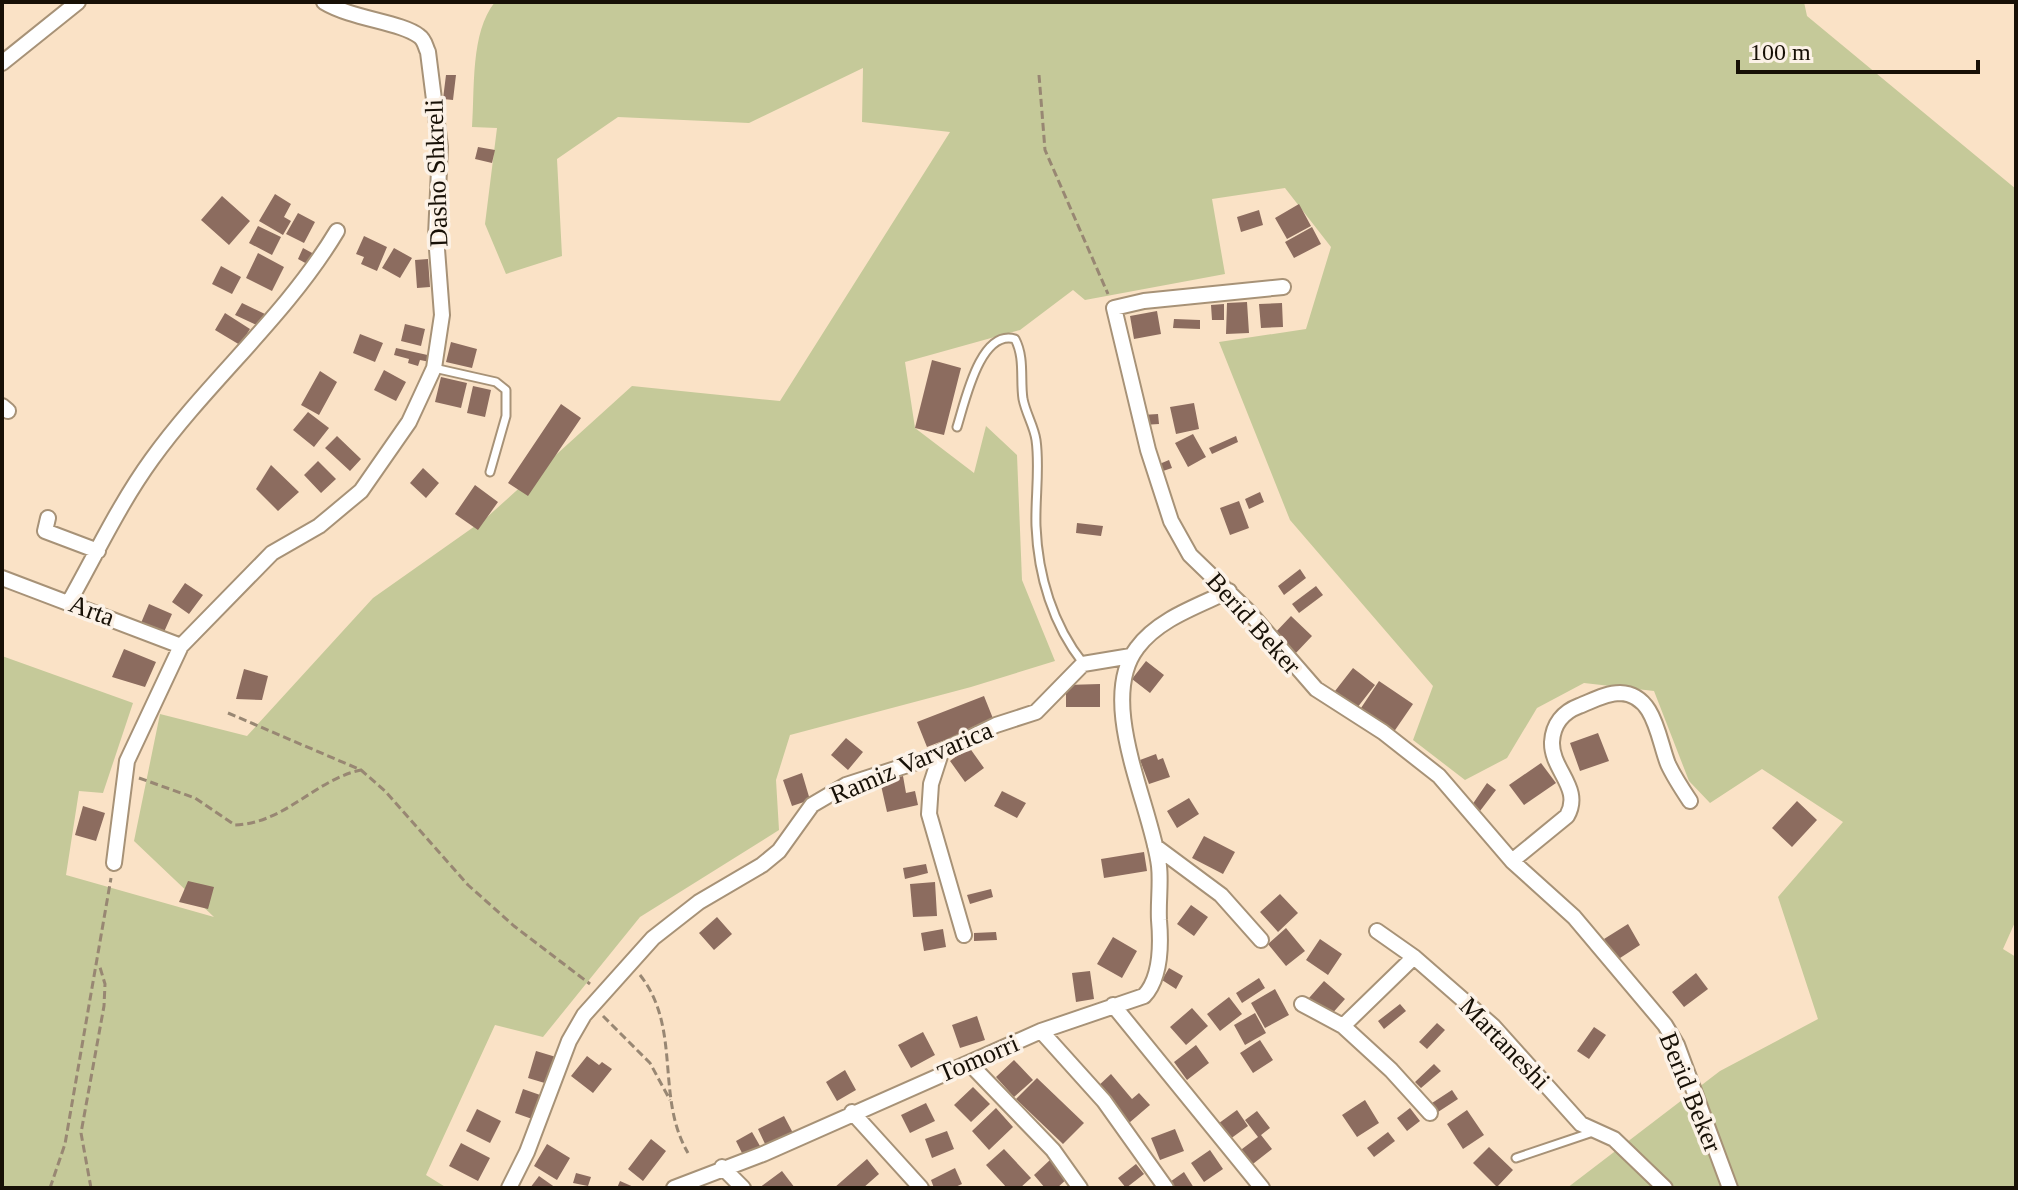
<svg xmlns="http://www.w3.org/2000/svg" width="2018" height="1190" font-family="'Times New Roman',serif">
	<rect width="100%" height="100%" fill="#fae2c6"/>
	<!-- green -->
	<path fill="#c5c999" d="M495,2H1804L1807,16L2016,189V920L2003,949L2016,957V1188H1567L1720,1071L1818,1019L1778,897L1843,822L1762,769L1710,803L1689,781L1654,691L1584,683L1537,708L1507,758L1465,780L1413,740L1433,686L1290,520L1219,342L1306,329L1331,247L1285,188L1212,199L1225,274L1085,300L1073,290L1020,330L905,362L915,428L974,473L986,426L1017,455L1022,580L1055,661L971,687L790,735L776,780L779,830L640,917L543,1037L495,1025L426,1175L447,1188H2V656L133,703L103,793L79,791L66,875L214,917L134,841L160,714L247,736L373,598L485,519L632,386L780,401L950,132L862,122L863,68L749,123L618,117L557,159L562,256L506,274L485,224L497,128L472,127C475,89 470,33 495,2Z"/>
	<!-- building -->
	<path fill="#8c6c5f" d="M446,75H456L453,100L443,99Z
		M478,147L495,150L492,163L475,159Z
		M275,194L291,204L284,217L291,221L283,235L259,221Z
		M222,196L250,221L229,245L201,220Z
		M1299,204L1311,226L1287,239L1275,218Z
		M1259,210L1263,225L1241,232L1237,217Z
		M298,213L315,222L304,243L286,234Z
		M258,226L281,237L272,255L249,243Z
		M1312,227L1321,244L1294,258L1285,242Z
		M364,236L387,247L377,271L361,264L364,257L356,254Z
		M303,248L314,254L309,265L298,259Z
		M394,248L412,258L400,278L382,268Z
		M258,253L284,267L272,291L246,278Z
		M428,259L430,287L417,288L415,260Z
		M221,266L241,277L232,294L212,284Z
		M1247,302L1249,333L1226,334L1227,303Z
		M242,303L265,314L259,326L235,315Z
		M1282,303L1283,327L1261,328L1259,304Z
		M1224,304V320H1212L1211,305Z
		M1157,311L1161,334L1134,339L1130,316Z
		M225,313L250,329L240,345L215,330Z
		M1174,319L1200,320V329L1173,328Z
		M405,324L425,329L421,346L401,341Z
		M360,334L383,343L375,362L353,353Z
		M451,342L477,349L472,368L446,362Z
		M396,348L432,356L430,362L420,360L418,366L408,363L409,359L394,355Z
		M932,360L961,368L944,435L915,428Z
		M384,370L406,382L396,401L374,390Z
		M320,371L337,382L319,415L301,405Z
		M441,377L467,383L461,408L435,402Z
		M473,386L491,390L485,417L467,413Z
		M1194,403L1199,429L1176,434L1170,407Z
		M561,404L581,418L528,496L508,483Z
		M308,412L329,428L314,447L293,430Z
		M1158,414L1159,424L1143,425L1142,415Z
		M1193,434L1206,457L1188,467L1175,443Z
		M337,436L361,459L350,471L325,448Z
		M1236,436L1238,442L1212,454L1209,448Z
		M1169,460L1172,468L1160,472L1157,465Z
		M318,461L336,479L321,493L304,475Z
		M271,465L299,492L278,511L256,489Z
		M423,468L439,483L426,498L410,483Z
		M475,485L498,502L478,530L455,514Z
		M1260,492L1264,502L1249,509L1245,499Z
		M1239,501L1249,528L1230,535L1220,508Z
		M1077,523L1103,526L1101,536L1076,533Z
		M1300,569L1306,578L1284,595L1278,586Z
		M185,583L203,595L189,614L172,602Z
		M1316,586L1323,595L1299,613L1292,604Z
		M149,604L172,614L164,632L141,623Z
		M1291,616L1312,636L1294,655L1273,635Z
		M124,649L156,662L145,687L112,677Z
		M1146,661L1164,675L1150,693L1132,679Z
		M1353,668L1375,685L1357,708L1335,691Z
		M244,669L268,676L262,700L236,699Z
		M1379,681L1413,704L1391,736L1357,714Z
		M1100,684V707H1066V685Z
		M984,696L994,721L927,747L917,722Z
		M1598,733L1609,761L1580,771L1570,743Z
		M846,738L863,752L848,770L831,755Z
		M969,747L984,768L965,782L950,761Z
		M1156,754L1158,760L1163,758L1170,777L1149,784L1140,760Z
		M1541,763L1556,783L1524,805L1509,785Z
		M802,773L810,800L792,806L783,780Z
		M903,776L906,793L915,791L918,805L887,812L880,781Z
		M1487,783L1496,790L1480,811L1472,805Z
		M1002,791L1026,803L1017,818L994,806Z
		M1189,798L1199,814L1177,828L1167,811Z
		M1797,801L1817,820L1792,847L1772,828Z
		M83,806L105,813L96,841L75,835Z
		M1204,836L1235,852L1223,874L1192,858Z
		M1144,852L1147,871L1104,878L1101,859Z
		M926,864L928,873L905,879L903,868Z
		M188,881L214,887L208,909L179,902Z
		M935,882L937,916L913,917L910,884Z
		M991,889L993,897L970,904L967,895Z
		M1280,894L1298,913L1278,932L1260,912Z
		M1191,905L1208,917L1194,936L1177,924Z
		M717,917L732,934L714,950L699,933Z
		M1628,924L1640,945L1617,960L1604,939Z
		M1286,928L1305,951L1286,966L1268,944Z
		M943,929L946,947L924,951L921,933Z
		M996,932L997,940L974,941V933Z
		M1113,937L1137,951L1122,978L1097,964Z
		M1320,939L1342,954L1328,975L1306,960Z
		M1169,968L1183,976L1176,989L1162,980Z
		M1090,971L1094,999L1076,1002L1072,973Z
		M1696,973L1708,989L1684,1007L1672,992Z
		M1259,978L1265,988L1242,1003L1236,993Z
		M1324,981L1345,999L1330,1016L1309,998Z
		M1275,989L1289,1015L1265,1028L1251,1003Z
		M1229,997L1242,1014L1220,1031L1207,1014Z
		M1400,1004L1406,1011L1384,1029L1378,1021Z
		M1192,1008L1208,1026L1186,1045L1170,1027Z
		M1255,1013L1266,1033L1245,1045L1234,1025Z
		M977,1016L985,1040L960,1048L952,1025Z
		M1437,1023L1445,1030L1427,1049L1419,1042Z
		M1594,1027L1606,1035L1589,1059L1577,1051Z
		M923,1032L935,1055L911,1068L898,1045Z
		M1260,1040L1273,1060L1253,1073L1240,1053Z
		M1196,1045L1209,1063L1187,1080L1174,1062Z
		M536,1051L556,1057L548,1084L528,1078Z
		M587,1056L599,1065L602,1062L612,1069L593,1093L571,1076Z
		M1014,1060L1033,1080L1014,1097L996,1077Z
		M1434,1064L1441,1071L1421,1088L1415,1082Z
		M845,1070L856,1090L837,1101L826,1082Z
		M1111,1074L1132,1099L1139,1093L1150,1105L1129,1123L1096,1088Z
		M1037,1078L1084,1123L1063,1144L1016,1099Z
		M973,1087L990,1104L971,1122L954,1105Z
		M523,1089L543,1096L535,1120L515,1113Z
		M1452,1090L1458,1099L1438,1112L1432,1103Z
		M1365,1100L1379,1123L1357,1137L1342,1115Z
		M926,1103L935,1121L910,1133L901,1115Z
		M996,1108L1013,1127L989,1150L972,1131Z
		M1410,1108L1420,1121L1407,1131L1397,1118Z
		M477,1109L501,1121L490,1143L466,1131Z
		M1237,1110L1248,1126L1226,1142L1215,1126Z
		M1467,1110L1484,1135L1463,1149L1447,1124Z
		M1257,1111L1270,1128L1261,1135L1272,1149L1249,1167L1238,1152L1258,1137L1245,1120Z
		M784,1116L793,1133L766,1146L758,1129Z
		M1175,1129L1184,1151L1160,1160L1151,1138Z
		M947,1131L954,1149L932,1158L925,1139Z
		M752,1132L760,1146L743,1155L736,1141Z
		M1388,1132L1395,1141L1374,1157L1367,1148Z
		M651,1139L666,1151L643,1181L628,1169Z
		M461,1143L490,1158L478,1181L449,1166Z
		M547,1144L570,1158L557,1180L534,1166Z
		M1489,1147L1513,1170L1497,1187L1473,1163Z
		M1004,1149L1031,1178L1020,1188H1007L986,1165Z
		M1210,1150L1223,1169L1204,1182L1191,1163Z
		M867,1159L879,1174L863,1188H834Z
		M1051,1159L1068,1178L1057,1188H1045L1034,1175Z
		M1136,1164L1144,1174L1126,1188L1118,1178Z
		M955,1168L962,1184L953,1188H934L931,1180Z
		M782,1171L795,1188H759Z
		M1184,1172L1194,1188H1170L1167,1184Z
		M576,1173L591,1177L588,1186L573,1183Z
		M539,1176L556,1188H530Z
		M620,1181L636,1188H617Z"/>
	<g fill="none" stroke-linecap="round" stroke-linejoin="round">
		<!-- lane casing -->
		<g stroke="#a79277" stroke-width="11">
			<path id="lane" d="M434,368L496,382L506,390V416L490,472
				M957,427C965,402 980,329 1015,339C1025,358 1020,379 1023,399C1026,414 1034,426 1036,440C1040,468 1035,498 1036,526C1038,576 1053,625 1083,663
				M1516,1158L1593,1132"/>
		</g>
		<!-- street casing -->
		<g stroke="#a79277" stroke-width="18">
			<path id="street" d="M2,63L78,2
				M1283,287L1144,301L1114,308L1148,450L1171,521L1190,555L1249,612L1316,689L1383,732L1439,776L1512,861L1574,917L1665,1025L1677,1045L1730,1188
				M2,406L8,411
				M48,518L45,531L98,551
				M2,578L181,646
				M69,602C96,554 120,503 152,459C210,379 286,316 337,231
				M941,753L931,784L929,814L964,935
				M1155,846L1221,895L1261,940
				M1512,861L1567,816C1583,788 1551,770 1552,742C1553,724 1563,712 1579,706C1592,701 1606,693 1620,693C1655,694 1658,739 1668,764C1674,777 1682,789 1690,801
				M114,863L127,761L181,646L272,553L319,526L361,491L409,422L434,368L442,315L436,236L440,147L428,52C425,46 425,40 419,36C401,22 352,19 324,2
				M1377,931L1414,957L1493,1026L1581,1124L1614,1139L1665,1188
				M1414,957L1343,1026L1391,1070L1430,1113
				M1302,1004L1343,1026
				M1113,1005L1262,1188
				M1041,1031L1104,1101L1166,1188
				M969,1063L1053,1150L1080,1188
				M852,1112L921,1188
				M722,1167L743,1188
				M509,1188L527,1152L569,1041L584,1015L653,938L699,902L762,865L779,851L812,805L846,785L926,759L996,725L1036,712L1083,664L1131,656
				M674,1188L763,1154L1041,1031L1144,996C1161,978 1161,943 1159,920C1158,902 1161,883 1159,866C1152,807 1096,702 1137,648C1158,619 1198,606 1229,591"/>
		</g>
		<!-- path -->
		<path stroke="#988773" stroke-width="3" stroke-dasharray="8 4" stroke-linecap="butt" d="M1039,75L1045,150L1108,294
			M228,713L361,770L385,791L468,885L514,926L590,984
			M139,778L195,798L235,825C286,823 314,780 361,770
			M640,975C682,1028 655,1097 688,1153
			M603,1016L650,1063L670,1100
			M50,1188L65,1144L111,878
			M91,1188L81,1133L104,1006L105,984L99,964"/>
		<!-- lane -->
		<use href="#lane" stroke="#fff" stroke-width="7"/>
		<!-- street -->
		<use href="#street" stroke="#fff" stroke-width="14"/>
	</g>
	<g text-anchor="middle" stroke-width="7" stroke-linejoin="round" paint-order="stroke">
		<!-- street labels -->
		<g font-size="26" fill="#171006" stroke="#fcf2e7">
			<text transform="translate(436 173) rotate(-92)" y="9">Dasho Shkreli</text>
			<text transform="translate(92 610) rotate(20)" y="9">Arta</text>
			<text transform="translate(1254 623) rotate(48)" y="9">Berid Beker</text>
			<text transform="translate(911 762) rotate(-23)" y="9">Ramiz Varvarica</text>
			<text transform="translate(1505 1043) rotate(46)" y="9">Martaneshi</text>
			<text transform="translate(978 1058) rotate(-23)" y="9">Tomorri</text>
			<text transform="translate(1691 1092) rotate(68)" y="9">Berid Beker</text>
		</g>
	</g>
	<!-- border -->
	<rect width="2018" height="1190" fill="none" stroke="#171006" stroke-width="8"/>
	<!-- scale -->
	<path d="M1738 60v12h240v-12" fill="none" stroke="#171006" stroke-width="4"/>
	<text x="1750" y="60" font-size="24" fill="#171006" stroke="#fcf2e7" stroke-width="6" paint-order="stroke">100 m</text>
</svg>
